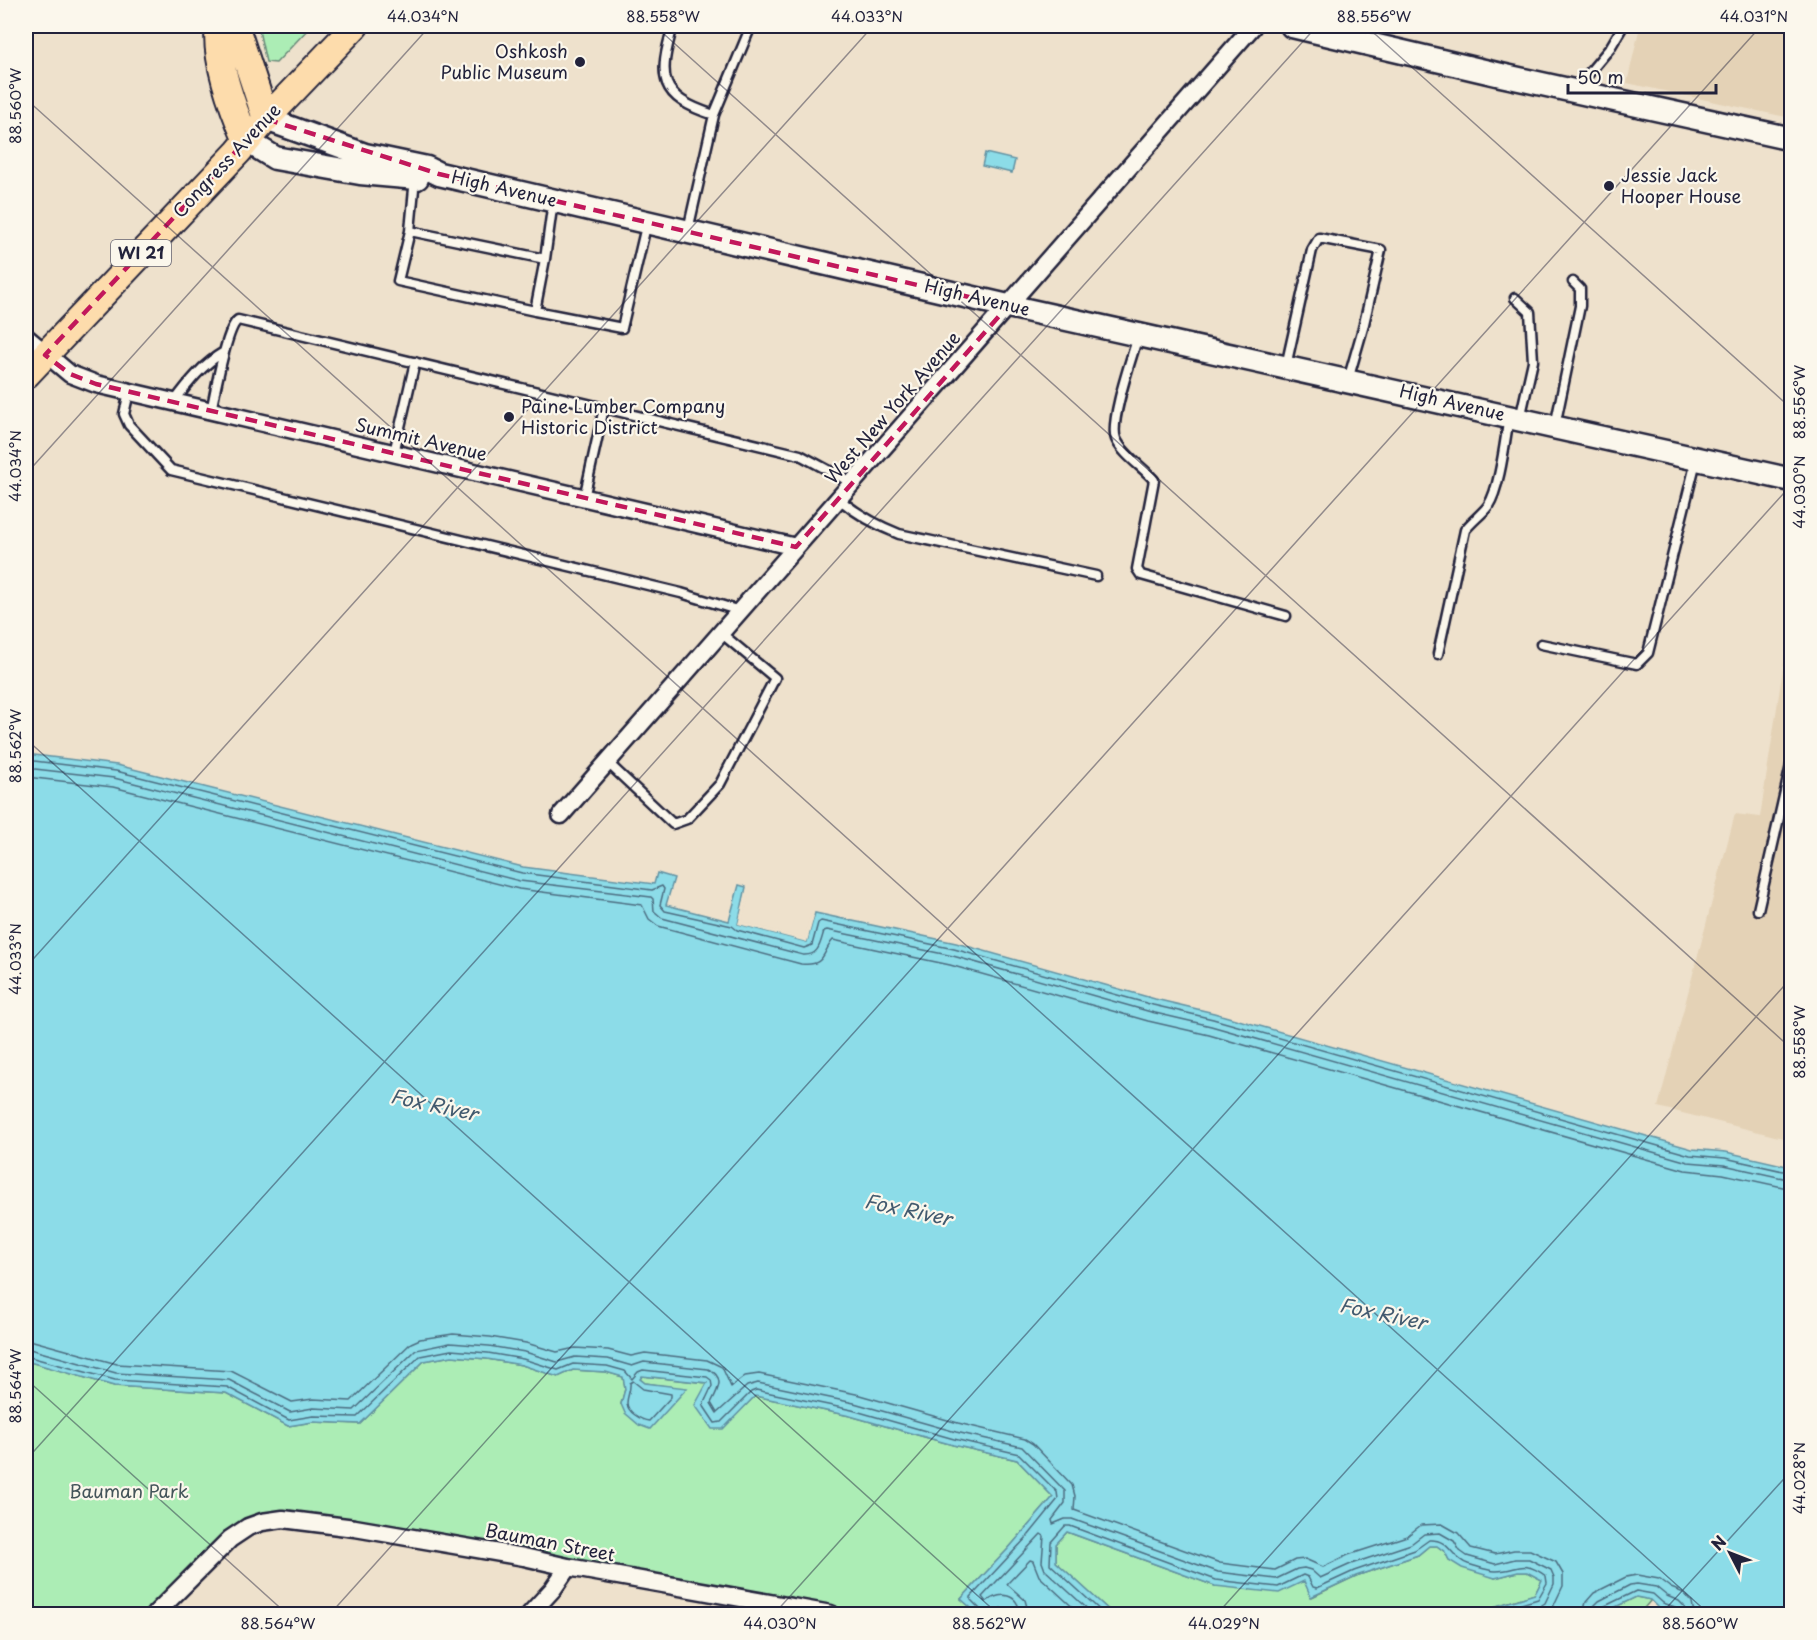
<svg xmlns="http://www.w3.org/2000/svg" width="1817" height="1640" font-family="'Playpen Sans',sans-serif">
	<rect width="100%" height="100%" fill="#eee1cc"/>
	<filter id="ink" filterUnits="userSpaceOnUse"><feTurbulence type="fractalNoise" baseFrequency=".0167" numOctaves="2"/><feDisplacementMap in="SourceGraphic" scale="12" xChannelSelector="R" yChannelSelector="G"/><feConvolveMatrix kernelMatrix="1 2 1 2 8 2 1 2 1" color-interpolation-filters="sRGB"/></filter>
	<g filter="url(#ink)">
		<!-- built -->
		<path fill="#e4d2b6" d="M1640,26H1791V118L1627,83Z
			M1791,617V1140L1658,1107L1735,814L1760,817Z"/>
		<!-- green -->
		<path fill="#acedb5" stroke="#678878" stroke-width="1.5" d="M258,26H311L276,63L266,62Z
			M452,1356L487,1359L522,1365L558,1377L573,1370L606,1372L623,1377L625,1389L621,1404L686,1389L645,1383L640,1379L642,1376L707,1383L723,1428L755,1396L850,1416L953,1445L1017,1460L1053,1497L1008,1549L961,1599L978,1614H831L568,1567L262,1522L155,1614H26V1361L114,1386L226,1393L288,1426L313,1422L360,1424L424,1361Z
			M1067,1532L1215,1586L1304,1581L1312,1597L1356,1576L1418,1555L1429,1546H1437L1445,1552L1449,1560L1495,1578L1518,1572H1527L1542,1580L1535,1594L1496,1606L1492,1614H1113L1056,1562V1544Z
			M1636,1597L1651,1600L1639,1614H1601Z"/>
		<!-- water -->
		<path fill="#8cdce8" stroke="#6292a3" stroke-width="1.5" d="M985,153L1015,160L1012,173L982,166Z
			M26,754L117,765L523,867L654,884L657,873L674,878L666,905L729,921L739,885L746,887L738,924L807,942L815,913L956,943L1155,999L1214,1013L1692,1149L1726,1152L1791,1167V1614H1679L1660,1609L1651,1600L1636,1597L1601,1614H1492L1496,1606L1535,1594L1542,1580L1527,1572H1518L1495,1578L1462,1568L1449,1560L1445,1552L1437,1546H1429L1418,1555L1356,1576L1311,1597L1304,1581L1279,1593L1215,1586L1067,1532L1056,1544V1562L1113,1614H1009L1001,1608L994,1614H978L961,1599L1008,1549L1053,1497L1017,1460L953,1445L850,1416L755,1396L723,1429H712L695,1405L707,1383L642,1376L640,1379L645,1383L687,1388L650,1429L639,1425L625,1413L621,1404L625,1389L623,1377L606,1372L573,1370L558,1377L522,1365L487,1359L452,1356L424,1361L360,1424L313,1422L288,1426L226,1393L114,1386L26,1361Z"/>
		<!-- pier -->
		<path fill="#eee1cc" d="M745,897L748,898L741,922L805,939L811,915L814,916L807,942L738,924Z"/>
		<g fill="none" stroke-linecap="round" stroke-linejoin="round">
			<!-- shore -->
			<path stroke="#4c6c80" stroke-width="1.5" d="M26,760L116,771L522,873L652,890L662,886L664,889L660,905L665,911L732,926L737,930L804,948L812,945L818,923L821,921L954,949L1153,1005L1213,1019L1690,1155L1725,1158L1792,1173
				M26,768L114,778L520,881L651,897L653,899L654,911L662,918L803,955C819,956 820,944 824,931L827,930L953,956L1151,1012L1211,1026L1688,1162L1724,1165L1792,1180
				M26,777L113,787L519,889L642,905L649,919L658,926L801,964C826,967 822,952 833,940L950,965L1148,1021L1209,1035L1685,1170L1723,1174L1792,1189
				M26,1339L117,1364L231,1371L292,1402L313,1399L351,1401L411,1343L420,1339L453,1334L490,1337L526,1343L557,1352L575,1348L608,1350L631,1356L645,1353L707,1360L722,1367L731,1387L745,1376L759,1374L856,1394L958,1423L1025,1439L1033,1444L1072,1485L1075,1496L1074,1510L1220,1563L1275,1570L1295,1560L1305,1559L1323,1567L1348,1555L1407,1536L1421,1525L1442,1524L1458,1533L1471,1548L1495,1554L1514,1550H1530L1556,1562L1563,1574V1586L1553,1607L1543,1614
				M26,1348L116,1373L229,1380L290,1412L313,1408L354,1410L416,1350L450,1343L489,1346L525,1352L557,1362L575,1357L608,1359L632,1366L644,1362L708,1369C726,1377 718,1390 711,1403L717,1413L747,1386L758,1383L854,1403L956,1432L1022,1447L1065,1491V1503L1052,1520L1053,1524L1065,1519H1072L1218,1572L1276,1579L1297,1569L1304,1568L1311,1570L1320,1578L1351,1564L1411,1544L1424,1534L1440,1533L1454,1541L1460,1551L1467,1556L1495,1564L1515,1559H1529L1551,1570L1554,1577V1584L1545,1603L1539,1607L1513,1614
				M26,1356L115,1380L227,1387L289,1420L313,1416L357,1417L420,1356L451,1350L488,1353L523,1359L558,1370L573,1364L607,1366L625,1371L632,1379L638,1372L643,1370L707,1377L711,1380L712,1386L703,1405L715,1423L721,1422L751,1392L756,1390L852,1410L954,1439L1019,1454L1057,1492L1058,1499L1028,1536L971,1597V1600L980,1609L982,1614
				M633,1381L643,1389L671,1394V1397L649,1421C641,1420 627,1412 627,1403C627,1396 631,1390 630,1383Z
				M1020,1614C1018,1593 1001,1591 986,1602L982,1597L1041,1534L1044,1536L1042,1562L1045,1570L1093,1614
				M1029,1614L1025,1600L1007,1584L1030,1560L1033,1561L1039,1576L1080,1614
				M1104,1614L1050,1564L1051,1542L1065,1526H1070L1216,1580L1278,1587L1303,1575L1308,1577L1313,1587L1317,1588L1354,1571L1415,1550L1429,1540C1451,1539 1450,1558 1468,1564C1476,1566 1487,1571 1496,1571C1519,1571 1521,1558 1546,1576L1547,1583L1538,1599L1501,1610L1498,1614
				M1583,1614L1586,1602L1594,1593L1626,1577L1637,1575L1659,1579L1671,1588L1684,1593L1692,1602L1694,1614
				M1592,1614L1594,1606L1599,1601L1630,1585L1637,1584L1656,1587L1667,1596L1679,1601L1684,1606L1685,1614
				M1600,1614L1603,1607L1636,1591L1653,1594L1663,1603L1675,1607L1678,1614"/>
			<!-- lane casing -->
			<g stroke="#22223b" stroke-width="13">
				<path id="lane" d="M673,26C658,77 658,97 714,115
					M1575,90L1610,48L1623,26
					M688,230L714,115L751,26
					M410,231L545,259L535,311L398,281L410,231L415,178
					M545,259L553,201
					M1515,298L1530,312L1533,361L1520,419
					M535,311L622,328L647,222
					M1138,336C1132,357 1109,422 1116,439C1123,455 1143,467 1154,480L1137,569L1141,575L1286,616
					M1286,366L1312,250L1319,238L1381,250L1363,328L1348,380
					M129,392L124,414L129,425L171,470L681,593L740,611
					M174,402C188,383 203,364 224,352
					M211,411C215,394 226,328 238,320L800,455L852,483
					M1555,426L1580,306V289L1573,282
					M394,453L415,362
					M584,498L604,408
					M839,499C858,515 876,525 899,534L1096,576
					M1541,644L1637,664L1648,653L1696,461
					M1438,654L1465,530C1472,521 1482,514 1488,506C1500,488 1505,440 1509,417
					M607,762L673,824L687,819L720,784L775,678L721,633
					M1758,910L1792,761"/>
			</g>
			<!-- street casing -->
			<g stroke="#22223b" stroke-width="21">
				<path id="street" d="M26,337L70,374L96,384L796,547
					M561,815L1253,26
					M155,1614L230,1539L248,1527L262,1522L283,1519L355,1528L524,1557L568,1567L831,1614
					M530,1614L553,1589L568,1567"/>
			</g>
			<!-- secondary casing -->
			<g stroke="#22223b" stroke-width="27">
				<path id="secondary" d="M1292,26L1501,75L1792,139
					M266,119L365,155L427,168L439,174L1008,306L1792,480
					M247,141L275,158L360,173L417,178"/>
			</g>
			<!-- primary casing -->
			<g stroke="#22223b" stroke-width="30">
				<path id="primary" d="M219,26C214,58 234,111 247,141
					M233,26L238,34L266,119
					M26,375L238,152L266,119L355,26"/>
			</g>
			<!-- lane -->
			<use href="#lane" stroke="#fbf7ec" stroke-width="8"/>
			<!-- street -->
			<use href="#street" stroke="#fbf7ec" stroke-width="16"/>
			<!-- secondary -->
			<use href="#secondary" stroke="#fbf7ec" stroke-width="22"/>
			<!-- primary -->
			<use href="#primary" stroke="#fddcac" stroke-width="26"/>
		</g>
	</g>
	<!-- marked area -->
	<path fill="none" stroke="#c2185b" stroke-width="4.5" stroke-dasharray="12 8" stroke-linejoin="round" d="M266,119L439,174L1008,306L796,547L96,384L70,374L45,355Z"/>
	<!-- ticks -->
	<path fill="none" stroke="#22223b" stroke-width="1.5" stroke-opacity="0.45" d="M655,26L1792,1049M1366,26L1792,409M26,99L1709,1614M26,474L430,26M26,739L998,1614M26,967L873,26M26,1379L287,1614M26,1460L1317,26M330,1614L1761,26M774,1614L1792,484M1217,1614L1792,977M1661,1614L1792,1470"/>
	<!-- markers -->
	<g fill="#22223b" stroke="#fbf7ec" stroke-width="2">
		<circle cx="580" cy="62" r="6"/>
		<circle cx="1609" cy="186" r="6"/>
		<circle cx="509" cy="417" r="6"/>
	</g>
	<g text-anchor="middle" stroke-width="4.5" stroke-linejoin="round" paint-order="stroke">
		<!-- shield labels -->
		<rect fill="#fbf7ec" stroke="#636270" stroke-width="1.5" x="111" y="240" width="60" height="26" rx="4.5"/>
		<g font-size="16" font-weight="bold" fill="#22223b">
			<text x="141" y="259">WI 21</text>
		</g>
		<!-- poi labels -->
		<g font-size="18" fill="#22223b" stroke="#fbf7ec" text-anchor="start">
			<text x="568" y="58" text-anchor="end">Oshkosh<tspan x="568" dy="21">Public Museum</tspan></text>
			<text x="1621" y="182">Jessie Jack<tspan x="1621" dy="21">Hooper House</tspan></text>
			<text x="521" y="413">Paine Lumber Company<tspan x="521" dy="21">Historic District</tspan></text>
		</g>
		<!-- street labels -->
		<g font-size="18" fill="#22223b" stroke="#fbf7ec">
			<text transform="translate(227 161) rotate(-47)" y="6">Congress Avenue</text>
			<text transform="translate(504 189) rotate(13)" y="6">High Avenue</text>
			<text transform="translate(977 298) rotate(13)" y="6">High Avenue</text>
			<text transform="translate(1452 403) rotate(13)" y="6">High Avenue</text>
			<text transform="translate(893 408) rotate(-49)" y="6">West New York Avenue</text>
			<text transform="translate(421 440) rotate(13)" y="6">Summit Avenue</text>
			<text transform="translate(550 1543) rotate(11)" y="6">Bauman Street</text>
		</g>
		<!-- park labels -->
		<g font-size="18" fill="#44555a" stroke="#fbf7ec">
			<text x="129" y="1498">Bauman Park</text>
		</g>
		<!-- water labels -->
		<g font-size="20" font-style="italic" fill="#425a6f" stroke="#fbf7ec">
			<text transform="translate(434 1105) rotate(12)" y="7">Fox River</text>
			<text transform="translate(908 1210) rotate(12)" y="7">Fox River</text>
			<text transform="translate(1383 1314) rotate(12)" y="7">Fox River</text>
		</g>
	</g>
	<!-- margin -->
	<rect width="1817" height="1640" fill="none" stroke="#fbf7ec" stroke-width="66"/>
	<!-- north arrow -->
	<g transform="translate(1730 1553) rotate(312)" stroke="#fbf7ec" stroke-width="4.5" paint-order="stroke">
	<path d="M0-4.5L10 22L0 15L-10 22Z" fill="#22223b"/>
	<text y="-9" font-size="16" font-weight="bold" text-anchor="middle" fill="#22223b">N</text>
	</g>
	<!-- scale -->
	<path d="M1568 84v9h148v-9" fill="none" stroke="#22223b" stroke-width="3"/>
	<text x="1577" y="84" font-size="18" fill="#22223b" stroke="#fbf7ec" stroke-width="4.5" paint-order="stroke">50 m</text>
	<rect x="33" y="33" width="1751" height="1574" fill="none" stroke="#22223b" stroke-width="2"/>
	<g font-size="15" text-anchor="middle" fill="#22223b">
		<text x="423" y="22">44.034°N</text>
		<text x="663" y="22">88.558°W</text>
		<text x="867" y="22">44.033°N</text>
		<text x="1374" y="22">88.556°W</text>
		<text x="1754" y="22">44.031°N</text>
		<text transform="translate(16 106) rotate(-90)" y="5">88.560°W</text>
		<text transform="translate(1800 402) rotate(-90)" y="5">88.556°W</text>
		<text transform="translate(16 466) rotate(-90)" y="5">44.034°N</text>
		<text transform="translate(1800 492) rotate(-90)" y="5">44.030°N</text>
		<text transform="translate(16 746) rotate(-90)" y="5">88.562°W</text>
		<text transform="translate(16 959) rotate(-90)" y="5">44.033°N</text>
		<text transform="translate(1800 1042) rotate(-90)" y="5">88.558°W</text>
		<text transform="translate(16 1386) rotate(-90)" y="5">88.564°W</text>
		<text transform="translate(1800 1478) rotate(-90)" y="5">44.028°N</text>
		<text x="278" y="1629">88.564°W</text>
		<text x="780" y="1629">44.030°N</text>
		<text x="989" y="1629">88.562°W</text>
		<text x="1224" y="1629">44.029°N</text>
		<text x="1700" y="1629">88.560°W</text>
	</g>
</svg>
